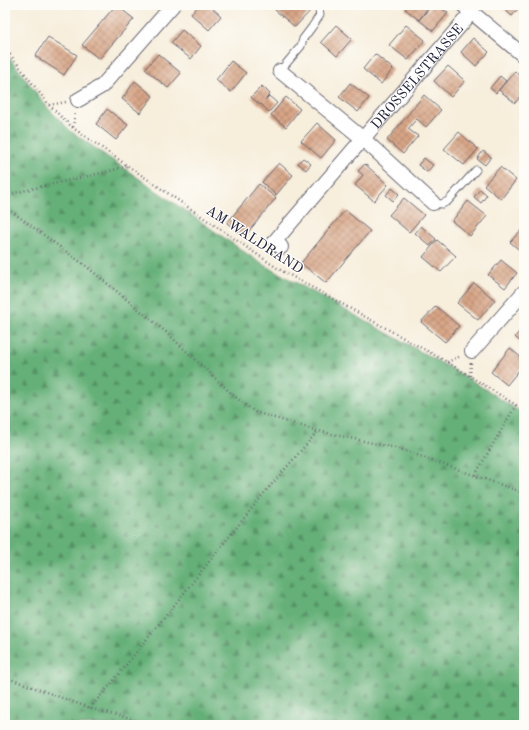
<svg xmlns="http://www.w3.org/2000/svg" width="529" height="730" font-family="'Old Standard TT',serif">
	<defs>
		<pattern id="forest-firs" width="22" height="20" patternUnits="userSpaceOnUse"><rect width="22" height="20" fill="#65b078"/><path d="M5 1l3.5 6h-7zM16 11l3.5 6h-7z" fill="#538f64"/></pattern>
		<pattern id="building-cross-hatch" width="8" height="8" patternUnits="userSpaceOnUse"><rect width="8" height="8" fill="#d8a586"/><path d="M0 0l8 8M0 8l8-8" fill="none" stroke="#af866f"/></pattern>
	</defs>
	<rect width="100%" height="100%" fill="#fdfcf7"/>
	<filter id="ink" filterUnits="userSpaceOnUse"><feTurbulence type="fractalNoise" baseFrequency=".025" numOctaves="2"/><feDisplacementMap in="SourceGraphic" scale="8" xChannelSelector="R" yChannelSelector="G"/><feConvolveMatrix kernelMatrix="1 2 1 2 8 2 1 2 1" color-interpolation-filters="sRGB"/></filter>
	<filter id="wash" filterUnits="userSpaceOnUse"><feTurbulence type="fractalNoise" baseFrequency=".012" numOctaves="4" result="noise"/><feDisplacementMap in="SourceGraphic" scale="16" xChannelSelector="R" yChannelSelector="G"/><feGaussianBlur stdDeviation="0.9" result="paint"/><feColorMatrix in="noise" values="0 0 0 0 0 0 0 0 0 0 0 0 0 0 0 0 0 1.4 0 .05"/><feComposite in="paint" operator="in"/></filter>
	<g filter="url(#wash)">
		<rect width="100%" height="100%" fill="#f7eedc"/>
		<!-- forest -->
		<path fill="url(#forest-firs)" stroke="#44695a" d="M5,52L48,108L72,132L259,262L463,375L524,414V725H5Z"/>
		<g id="blocks">
			<!-- building -->
			<path fill="url(#building-cross-hatch)" d="M116,5L134,19L99,59L82,45Z
				M199,5H209L221,16L209,30L191,14Z
				M279,5H307L312,9L295,27L275,10Z
				M408,5H430L419,20L405,9Z
				M432,5H437L448,13L433,31L419,20Z
				M499,5H521L512,16Z
				M336,25L352,39L337,56L321,42Z
				M406,25L425,40L408,60L389,45Z
				M182,30L201,46L191,59L171,43Z
				M48,37L77,55L64,75L35,56Z
				M473,38L489,52L476,66L461,52Z
				M158,54L181,73L168,88L145,69Z
				M375,54L393,69L381,84L363,69Z
				M231,61L246,73L231,92L216,80Z
				M448,66L465,81L451,97L434,81Z
				M515,71L524,79V93L515,103L499,90Z
				M500,76L506,81L496,93L490,88Z
				M135,81L153,96L140,113L122,99Z
				M350,83L369,98L358,112L339,97Z
				M262,86L270,94L265,100L269,96L277,103L269,112L261,104L260,105L251,97Z
				M424,95L441,110L426,127L417,119L413,123L408,129L418,136L403,154L387,140Z
				M286,97L300,109L286,127L271,115Z
				M524,108V116L520,112Z
				M107,109L128,125L116,140L96,124Z
				M317,123L336,140L321,158L301,141Z
				M459,132L478,149L464,165L444,149Z
				M483,151L491,157L485,165L477,159Z
				M303,158L311,164L306,170L298,163Z
				M424,158L433,165L427,172L418,165Z
				M279,163L293,175L276,195L262,182Z
				M365,164L388,185L374,201L355,185L363,175L358,171Z
				M500,167L516,180L501,199L484,185Z
				M259,184L276,198L244,237L227,223Z
				M392,188L399,194L393,201L386,195Z
				M480,189L487,195L481,203L474,197Z
				M404,198L424,215L409,232L389,215Z
				M468,201L487,216L470,236L452,221Z
				M345,210L370,231L326,283L301,263Z
				M421,226L436,239L430,246L415,233Z
				M524,227V254L510,242Z
				M437,240L456,256L441,272L423,257Z
				M501,260L517,273L505,288L488,275Z
				M474,283L495,300L478,320L457,303Z
				M436,306L459,326L445,342L421,322Z
				M524,326V345L515,337Z
				M510,348L524,360V364L507,385L491,372Z"/>
		</g>
	</g>
	<g filter="url(#ink)">
		<use href="#blocks" fill-opacity="0" stroke="#6d6973" stroke-width="1"/>
		<g fill="none" stroke-linecap="round" stroke-linejoin="round">
			<!-- lane casing -->
			<g stroke="#6d6973" stroke-width="9">
				<path id="lane" d="M280,71L301,46L303,39L312,27L320,15L318,7L315,5
					M433,203L442,204L448,201L476,170"/>
			</g>
			<!-- street casing -->
			<g stroke="#6d6973" stroke-width="16">
				<g id="street">
					<path d="M463,5L524,56"/>
					<path d="M280,71L362,138L433,203"/>
					<path d="M78,100L102,86L173,5"/>
					<path id="s1" d="M281,247L275,241L471,13"/>
					<path d="M472,351L524,292"/>
				</g>
			</g>
			<!-- path -->
			<path stroke="#6d6973" stroke-width="2.5" stroke-dasharray="1 3" stroke-linecap="butt" d="M5,48L49,105L73,128L128,166L277,268L447,362L524,410
				M49,105L66,102
				M73,127L75,112
				M5,195L106,172L127,166
				M5,206L11,211L86,266L166,332L234,396L255,412L318,431L400,449L524,493
				M447,362L461,356
				M470,376L471,362
				M475,475L516,405
				M5,677L90,708L153,725
				M90,708L110,685L265,492L318,431"/>
			<!-- lane -->
			<use href="#lane" stroke="#fff" stroke-width="7"/>
			<!-- street -->
			<use href="#street" stroke="#fff" stroke-width="14"/>
		</g>
	</g>
	<g text-anchor="middle" stroke-width="3" stroke-linejoin="round" paint-order="stroke">
		<!-- street labels -->
		<g font-size="14" fill="#22223b" stroke="#fdfcf7">
			<text dy="5" stroke="none"><textPath href="#s1" startOffset="226">DROSSELSTRASSE</textPath></text>
			<text transform="translate(255 239) rotate(33)" y="5">AM WALDRAND</text>
		</g>
	</g>
	<!-- margin -->
	<rect width="529" height="730" fill="none" stroke="#fdfcf7" stroke-width="20"/>
</svg>
